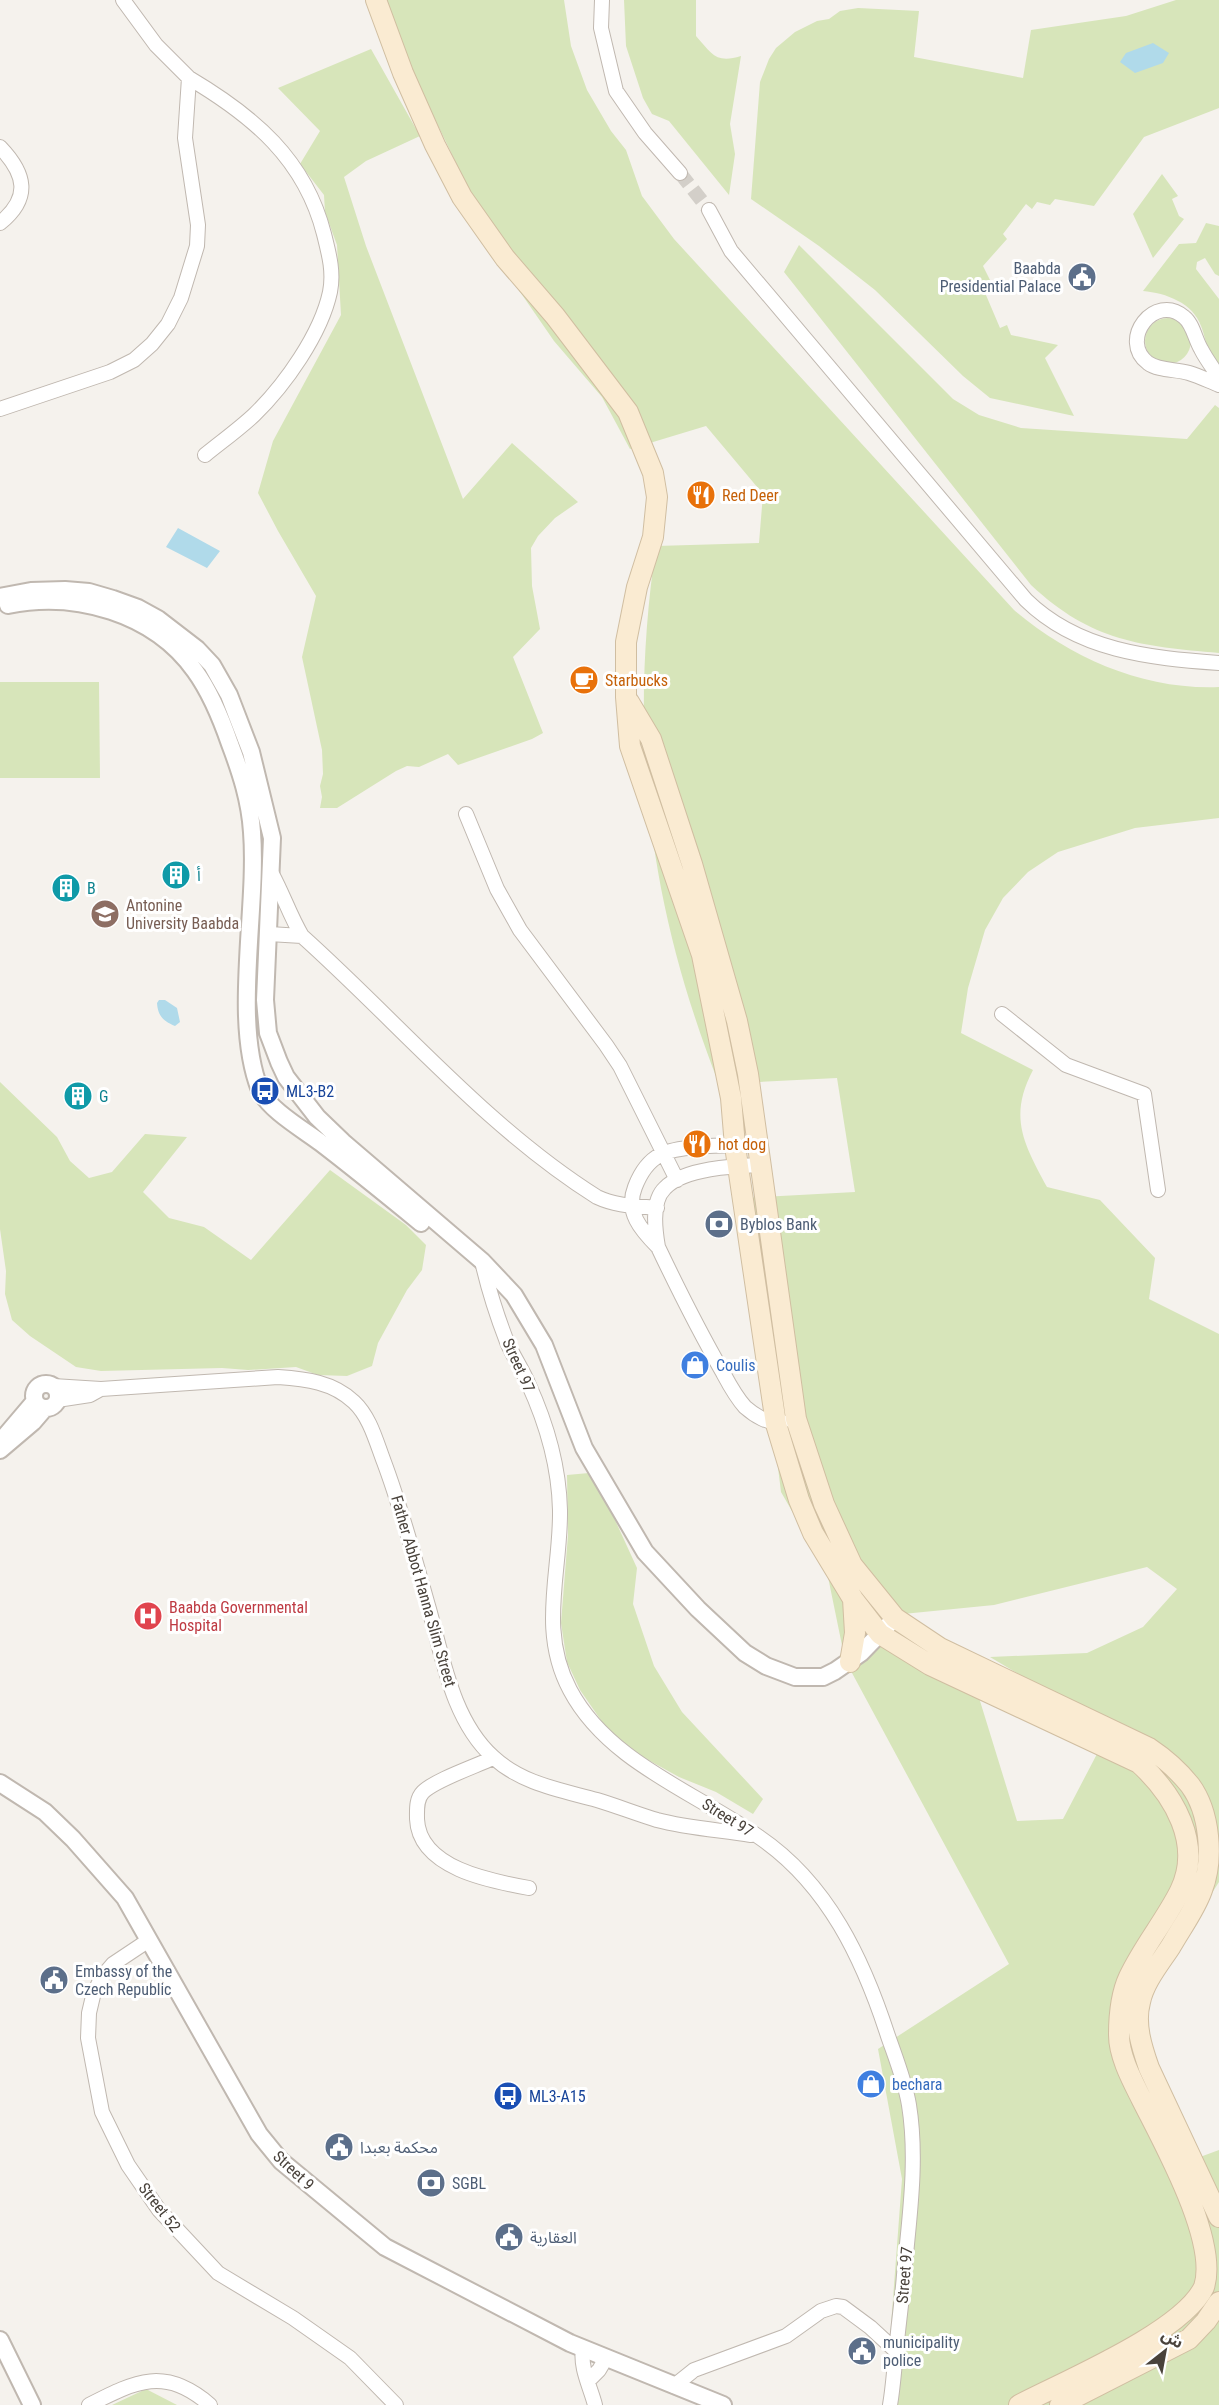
<svg xmlns="http://www.w3.org/2000/svg" width="1219" height="2405" font-family="'Roboto Condensed','Noto Sans Arabic',sans-serif">
	<rect width="100%" height="100%" fill="#f5f2ed"/>
	<!-- green -->
	<path fill="#d7e5ba" fill-rule="evenodd" d="M377,0H564L571,46L587,90L611,131L626,150L642,196L674,239L1014,610C1071,658 1143,690 1219,687V818L1135,828L1058,852L1028,872L1003,898L985,930L968,988L961,1033L1033,1070C1008,1117 1024,1144 1047,1187L1100,1200L1155,1258L1149,1299L1219,1334V1882L1141,2003L1181,2164L1219,2150V2405H885L902,2179L878,2049L1009,1964L845,1660L827,1572L781,1492L745,1198L855,1192L837,1078L719,1084C648,903 628,738 656,546L759,543L763,494L706,426L630,449L602,397L554,341L516,286ZM1147,1567L1177,1589L1143,1627L1087,1653L990,1657L1110,1729L1063,1819L1017,1821L968,1662L903,1614L994,1605Z
		M624,0H696V36C712,54 716,64 741,56L730,124L735,154L729,195L669,121L652,114L643,98L626,46Z
		M1176,0H1219V108L1144,137L1094,206L1055,199L1050,205L1037,202L1032,209L1026,204L1003,234L1007,239L983,266L993,286L983,288L1000,328L1007,325L1011,335L1058,345L1045,358L1074,416L990,398L963,376L875,290L819,246L751,199L760,82L769,59L776,48L795,32L817,21L829,19L840,11L858,8L919,11L914,57L1023,78L1031,30L1126,16Z
		M371,49L420,136L366,161L344,177L366,246L463,499L512,443L578,502L555,518L538,536L531,548L532,586L540,629L513,657L543,733L532,739L458,765L448,754L419,767L407,766L396,771L337,808H320L322,797L320,786L323,774L322,750L302,657L316,596L278,531L258,493L273,441L341,315L337,245L325,212L324,195L300,164L320,131L278,88Z
		M1162,174L1178,196L1172,199L1179,216L1184,219L1153,258L1133,214Z
		M1206,223L1219,226V276L1215,274L1205,258L1197,262L1196,269L1219,299V365C1206,354 1207,341 1201,326C1193,303 1166,293 1143,291L1179,244L1196,243Z
		M799,245L953,399L979,415L1021,428L1187,439L1215,405L1219,408V653C1141,646 1092,642 1031,585L784,272Z
		M1145 341a23 23 0 1 1 46 0a23 23 0 1 1-46 0Z
		M0,682H99L100,778H0Z
		M0,1082L57,1137L70,1161L89,1178L112,1172L145,1134L187,1137L143,1192L169,1218L204,1227L251,1260L330,1170L406,1225L426,1245L422,1270L407,1290L378,1343L372,1366L347,1376L318,1375L296,1367L248,1370L222,1368L101,1371L76,1367L30,1336L12,1320L5,1294L6,1271L0,1229Z
		M589,1473L610,1509L637,1568L633,1604L654,1666L682,1712L763,1799L753,1814L716,1792L679,1777L641,1756L607,1729L580,1690L567,1662L561,1623L568,1535L567,1475Z
		M146,2389L177,2405H112Z"/>
	<!-- water -->
	<path fill="#b0daea" d="M1153,43L1169,53L1163,63L1135,73L1120,62L1126,53Z
		M178,528L220,551L207,568L166,547Z
		M159,1000H165L177,1008L180,1022L175,1026C163,1021 158,1016 157,1003Z"/>
	<g fill="none" stroke-linecap="round" stroke-linejoin="round">
		<!-- minor-tunnel -->
		<path stroke="#d3cfc9" stroke-width="14" stroke-dasharray="14 7" stroke-linecap="butt" d="M680,173L709,210"/>
		<!-- minor casing -->
		<g stroke="#c0b8b0" stroke-width="16">
			<path id="minor" d="M602,0L601,28L616,91L645,133L680,173
				M189,78C253,116 305,159 324,234C329,254 334,272 330,292C321,334 285,385 254,415C239,429 221,442 205,455
				M0,147C26,174 31,198 0,223
				M709,210L731,251L1026,600C1078,651 1150,658 1219,663
				M1219,377C1213,368 1206,359 1201,349C1195,339 1193,324 1184,317C1155,292 1118,340 1148,363C1159,371 1176,369 1189,373C1199,376 1209,381 1219,385
				M0,409L110,372L134,360L152,344L168,324L181,298L197,246L198,225L185,138L189,78L156,45L123,0
				M466,814L497,889L520,930L606,1045L620,1066L677,1180
				M272,874C283,894 290,916 302,936C399,1023 486,1127 597,1197C616,1206 636,1206 657,1208
				M269,934L302,936
				M1002,1014L1066,1065L1144,1094L1158,1190
				M760,1165C734,1166 684,1168 665,1188C651,1201 655,1230 658,1247C678,1289 699,1331 722,1371C729,1384 735,1396 745,1407C754,1415 769,1425 782,1422
				M658,1247C641,1230 625,1212 635,1187C640,1174 647,1162 660,1155C681,1144 732,1146 757,1145
				M482,1261C488,1288 497,1316 507,1342C513,1356 522,1369 528,1383C546,1422 559,1466 560,1510C561,1572 538,1630 570,1690C608,1762 695,1792 759,1837C828,1884 863,1959 888,2036C896,2059 905,2081 909,2105C918,2161 909,2219 904,2275C902,2301 898,2327 896,2353C894,2370 893,2388 890,2405
				M53,1386L101,1389L278,1377C306,1379 333,1382 354,1402C370,1417 376,1441 384,1462C402,1510 415,1560 429,1609C443,1659 453,1721 493,1757C522,1784 561,1790 597,1800C617,1806 637,1814 657,1820C687,1828 720,1830 751,1835
				M57,1400L90,1395L99,1390
				M493,1758C476,1766 435,1780 423,1792C416,1799 417,1810 417,1819C419,1868 490,1881 529,1888
				M149,1940L113,1964L101,1978L93,1996L89,2013L88,2038L102,2112L128,2165L159,2210L218,2273L293,2318L350,2358L396,2405
				M583,2349C580,2368 590,2386 595,2405
				M589,2380L599,2370L606,2358
				M674,2386L694,2370L786,2336L821,2311L836,2306L843,2307L870,2327L896,2351
				M89,2405C136,2381 165,2366 210,2405"/>
		</g>
		<!-- tertiary casing -->
		<g stroke="#c0b8b0" stroke-width="20">
			<path id="tertiary" d="M0,597L31,591L65,590L89,592L113,599L138,608L158,619L197,649L212,665L229,695L251,752L272,838L265,1000L268,1033L279,1062L286,1077L317,1117L343,1142L482,1261L514,1295L544,1345L584,1448L645,1552L698,1609L745,1653L766,1666L795,1677H823L835,1671L861,1653L895,1618
				M8,605C75,591 154,613 195,671C211,693 221,718 230,744C241,773 250,801 252,832C258,909 232,1020 260,1090C269,1110 304,1130 321,1143C355,1169 388,1196 421,1223
				M34 1396a12 12 0 1 1 24 0a12 12 0 1 1-24 0Z
				M1,1441L35,1401
				M0,1450L33,1422L45,1408
				M0,1783L45,1812L73,1839L125,1898L259,2134L281,2161L385,2247L570,2343L723,2405
				M0,2340L32,2405"/>
		</g>
		<!-- secondary casing -->
		<g stroke="#d0bea1" stroke-width="22">
			<path id="secondary" d="M376,0L403,73L435,145L462,197L505,258L555,316L628,412L653,473L657,497L653,537L637,587L626,642V697L630,746L702,955L731,1098L735,1146L776,1424L799,1500L813,1533L853,1599L880,1634L930,1665L1139,1763C1174,1795 1203,1844 1180,1891C1165,1921 1143,1947 1129,1977C1121,1994 1119,2016 1119,2035C1119,2056 1132,2080 1141,2098C1163,2142 1219,2241 1204,2287C1183,2332 1065,2381 1019,2405
				M629,702L651,739L692,864L737,1021L748,1074L796,1419L824,1504L852,1565L895,1618L940,1648L1149,1748C1164,1758 1178,1770 1190,1785C1210,1812 1214,1859 1202,1890C1195,1910 1181,1928 1171,1946C1160,1963 1144,1982 1140,2002C1134,2024 1142,2048 1149,2068L1219,2217
				M850,1662L855,1633L853,1599
				M1060,2405L1189,2339L1206,2321L1219,2302"/>
		</g>
		<!-- minor -->
		<use href="#minor" stroke="#fff" stroke-width="14"/>
		<!-- tertiary -->
		<use href="#tertiary" stroke="#fff" stroke-width="16"/>
		<!-- secondary -->
		<use href="#secondary" stroke="#faebd2" stroke-width="20"/>
	</g>
	<!-- icons -->
	<defs>
		<g id="civic-disc" transform="scale(1.5)"><circle r="9.5" fill="#5c6f8a" stroke="#fff"/><path d="M-.6-6.5H3V-4.5H.6V-3L4-1V1h2V6H-6V1h2V-1L-.6-3ZM-1.2 2.5V6h2.4V2.5Z" fill="#fff"/></g>
		<g id="restaurant-disc" transform="scale(1.5)"><circle r="9.5" fill="#e8710a" stroke="#fff"/><path d="M-5-6h1v4h1v-4h1v4h1v-4h1v5L-1.5 .5V6h-2V.5L-5-1ZM5-6V6H3V1.5H1.5Q1.5-4 5-6Z" fill="#fff"/></g>
		<g id="cafe-disc" transform="scale(1.5)"><circle r="9.5" fill="#e8710a" stroke="#fff"/><path d="M-5.5-4.5H6V0H3Q3 3.5 0 3.5H-2.5Q-5.5 3.5-5.5 0ZM3-3.2v2h1.7v-2ZM-6 4.5H4V6H-6Z" fill="#fff"/></g>
		<g id="building-disc" transform="scale(1.5)"><circle r="9.5" fill="#0f9aa8" stroke="#fff"/><path d="M-4-6H4V6H1V3H-1V6H-4ZM-2.5-4.3h1.7v1.8h-1.7ZM.8-4.3h1.7v1.8H.8ZM-2.5-1h1.7V.8h-1.7ZM.8-1h1.7V.8H.8Z" fill="#fff"/></g>
		<g id="university-disc" transform="scale(1.5)"><circle r="9.5" fill="#8d6e63" stroke="#fff"/><path d="M0-5L7-2L0 1L-7-2ZM-4 1L0 2.5L4 1V4Q0 6-4 4Z" fill="#fff"/></g>
		<g id="bus-disc" transform="scale(1.5)"><circle r="9.5" fill="#1a4fb4" stroke="#fff"/><path d="M-5-6H5V4H4V6H2V4H-2V6H-4V4H-5ZM-3.5-4V0h7V-4ZM-3.5 1.2v1.5H-2V1.2ZM2 1.2v1.5H3.5V1.2Z" fill="#fff"/></g>
		<g id="bank-disc" transform="scale(1.5)"><circle r="9.5" fill="#5c6f8a" stroke="#fff"/><path d="M-6-4H6V4H-6ZM0-2.3a2.3 2.3 0 1 0 0 4.6a2.3 2.3 0 1 0 0-4.6Z" fill="#fff"/></g>
		<g id="shop-disc" transform="scale(1.5)"><circle r="9.5" fill="#3f7fe0" stroke="#fff"/><path d="M-5-2.5h2.3a2.7 3.5 0 0 1 5.4 0H5L5.5 6h-11ZM-1.5-2.5h3a1.5 2.3 0 0 0-3 0Z" fill="#fff"/></g>
		<g id="hospital-disc" transform="scale(1.5)"><circle r="9.5" fill="#e0444e" stroke="#fff"/><path d="M-5-5h3v3.5h4V-5h3V5h-3V1.5h-4V5h-3Z" fill="#fff"/></g>
	</defs>
	<g fill-rule="evenodd">
		<use href="#civic-disc" x="1082" y="277"/>
		<use href="#restaurant-disc" x="701" y="495"/>
		<use href="#cafe-disc" x="584" y="680"/>
		<use href="#building-disc" x="176" y="875"/>
		<use href="#building-disc" x="66" y="888"/>
		<use href="#university-disc" x="105" y="914"/>
		<use href="#bus-disc" x="265" y="1091"/>
		<use href="#building-disc" x="78" y="1096"/>
		<use href="#restaurant-disc" x="697" y="1144"/>
		<use href="#bank-disc" x="719" y="1224"/>
		<use href="#shop-disc" x="695" y="1365"/>
		<use href="#hospital-disc" x="148" y="1616"/>
		<use href="#civic-disc" x="54" y="1980"/>
		<use href="#shop-disc" x="871" y="2084"/>
		<use href="#bus-disc" x="508" y="2096"/>
		<use href="#civic-disc" x="339" y="2147"/>
		<use href="#bank-disc" x="431" y="2183"/>
		<use href="#civic-disc" x="509" y="2237"/>
		<use href="#civic-disc" x="862" y="2351"/>
	</g>
	<g text-anchor="middle" stroke-width="6" stroke-linejoin="round" paint-order="stroke">
		<!-- service labels -->
		<g font-size="16" fill="#4e5e75" stroke="#fff" text-anchor="start">
			<text x="1061" y="274" text-anchor="end">Baabda<tspan x="1061" dy="18">Presidential Palace</tspan></text>
			<text x="740" y="1230">Byblos Bank</text>
			<text x="75" y="1977">Embassy of the<tspan x="75" dy="18">Czech Republic</tspan></text>
			<text x="360" y="2153">محكمة بعبدا</text>
			<text x="452" y="2189">SGBL</text>
			<text x="530" y="2243">العقارية</text>
			<text x="883" y="2348">municipality<tspan x="883" dy="18">police</tspan></text>
		</g>
		<!-- food labels -->
		<g font-size="16" fill="#c56008" stroke="#fff" text-anchor="start">
			<text x="722" y="501">Red Deer</text>
			<text x="605" y="686">Starbucks</text>
			<text x="718" y="1150">hot dog</text>
		</g>
		<!-- culture labels -->
		<g font-size="16" fill="#0d838f" stroke="#fff" text-anchor="start">
			<text x="197" y="881">أ</text>
			<text x="87" y="894">B</text>
			<text x="99" y="1102">G</text>
		</g>
		<!-- education labels -->
		<g font-size="16" fill="#785e54" stroke="#fff" text-anchor="start">
			<text x="126" y="911">Antonine<tspan x="126" dy="18">University Baabda</tspan></text>
		</g>
		<!-- transit labels -->
		<g font-size="16" fill="#164399" stroke="#fff" text-anchor="start">
			<text x="286" y="1097">ML3-B2</text>
			<text x="529" y="2102">ML3-A15</text>
		</g>
		<!-- street labels -->
		<g font-size="16" fill="#49423b" stroke="#fff">
			<text transform="translate(519 1365) rotate(66)" y="6">Street 97</text>
			<text transform="translate(424 1591) rotate(74)" y="6">Father Abbot Hanna Slim Street</text>
			<text transform="translate(728 1817) rotate(32)" y="6">Street 97</text>
			<text transform="translate(294 2170) rotate(43)" y="6">Street 9</text>
			<text transform="translate(160 2207) rotate(52)" y="6">Street 52</text>
			<text transform="translate(904 2275) rotate(-85)" y="6">Street 97</text>
		</g>
		<!-- shop labels -->
		<g font-size="16" fill="#366cbe" stroke="#fff" text-anchor="start">
			<text x="716" y="1371">Coulis</text>
			<text x="892" y="2090">bechara</text>
		</g>
		<!-- health labels -->
		<g font-size="16" fill="#be3a42" stroke="#fff" text-anchor="start">
			<text x="169" y="1613">Baabda Governmental<tspan x="169" dy="18">Hospital</tspan></text>
		</g>
	</g>
	<!-- north arrow -->
	<g transform="translate(1165 2351) rotate(31)" stroke="#ffffff" stroke-width="4.5" paint-order="stroke">
	<path d="M0-4.5L10 22L0 15L-10 22Z" fill="#49423b"/>
	<text y="-9" font-size="16" font-weight="bold" text-anchor="middle" fill="#49423b">ش</text>
	</g>
</svg>
